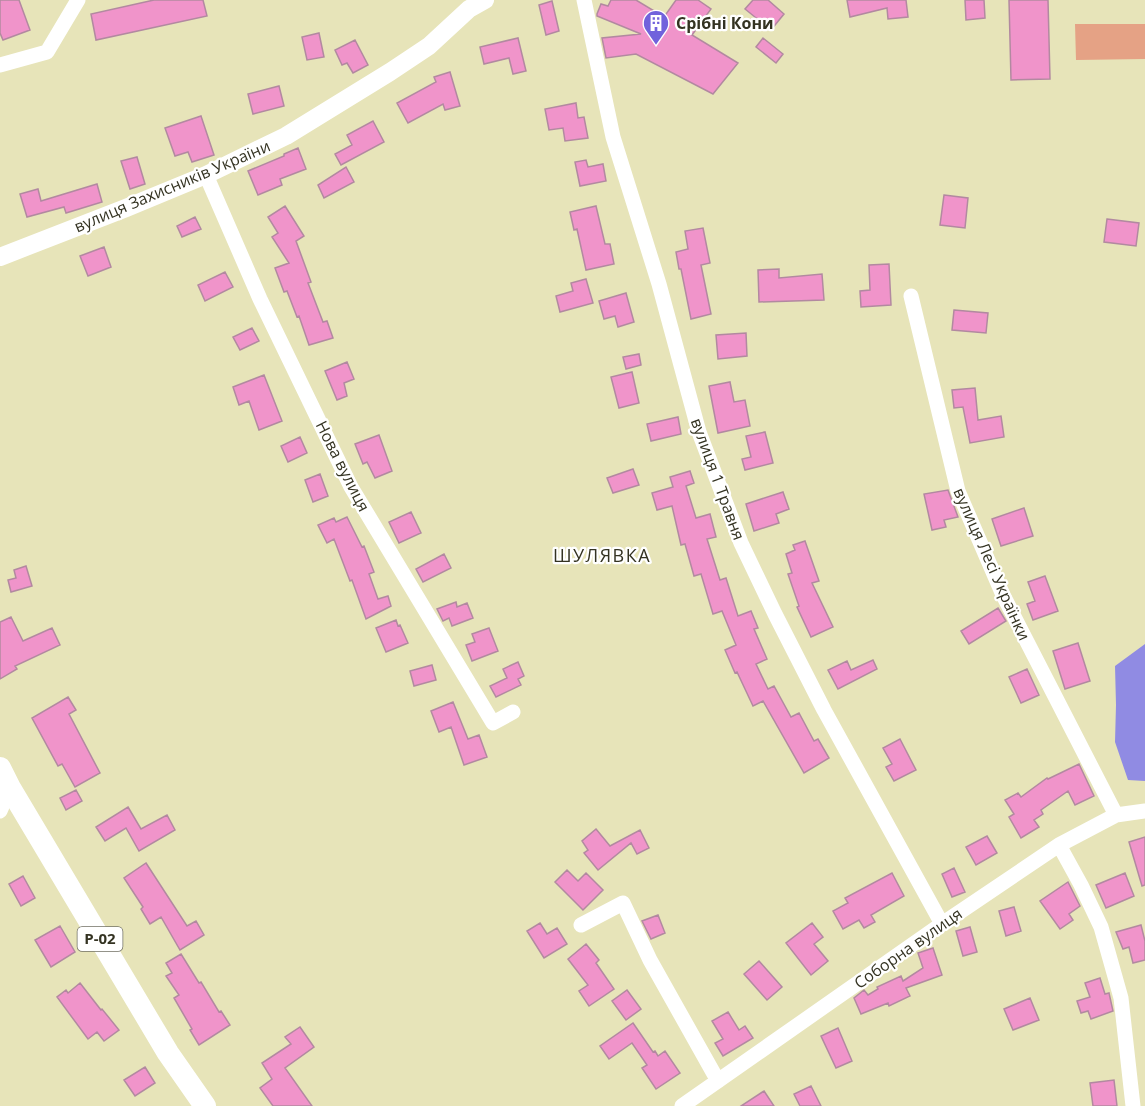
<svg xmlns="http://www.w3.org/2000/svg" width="1145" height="1106" font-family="'Open Sans',sans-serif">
	<rect width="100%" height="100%" fill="#e7e4b9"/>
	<!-- green -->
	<path fill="#e5a285" d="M1075,24H1145V59L1076,60Z"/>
	<!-- water -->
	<path fill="#908be3" d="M1145,644V781L1128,780L1115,742L1116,705L1115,666Z"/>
	<!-- building -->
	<path fill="#f094ca" stroke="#b289a0" stroke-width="1.5" d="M0,0H19L30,30L3,40L0,33Z
		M154,0H203L207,16L96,40L91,14Z
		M611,0H636L664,17L676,0H698L711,9L692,35L738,63L713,94L636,54L606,58L602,38L641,34L597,16V14L601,4L608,6Z
		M753,0H768L784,14L771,30L745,9Z
		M847,0H906L908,17L888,19L887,8L850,17Z
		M965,0H984L985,18L966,20Z
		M1009,0H1048L1050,79L1011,80Z
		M552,1L559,31L546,35L539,5Z
		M319,33L324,57L307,60L302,37Z
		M518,38L526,71L513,74L509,58L484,64L480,47Z
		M763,38L783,54L776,63L756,47Z
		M355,40L368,65L353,73L347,63L342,65L335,50Z
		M450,72L460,106L445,110L443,104L408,123L397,103L436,82L434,77Z
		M279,86L284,106L253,114L248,94Z
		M576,103L578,118L584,117L588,138L565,141L563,128L549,130L545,109Z
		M201,116L214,155L192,162L188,152L175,156L165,128Z
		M373,121L384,142L341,165L335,154L352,145L347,135Z
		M298,148L306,169L280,179L282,185L258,195L248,171L284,156V154Z
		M137,157L145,184L130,189L121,161Z
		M586,160L588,167L603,164L606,181L580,186L575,162Z
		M346,167L354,182L324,198L318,185Z
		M97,184L102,202L66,213L64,207L27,217L20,194L38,189L41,201Z
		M944,195L968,198L965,228L940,225Z
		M285,206L304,236L296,241L311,282L308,283L323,322L327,321L333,338L309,345L299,316L297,317L287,291L284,292L275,268L289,263L272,237L278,233L268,217Z
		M596,206L605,244H610L614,264L586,270L577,229L574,230L570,212Z
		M195,217L201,229L182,237L177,226Z
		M1107,219L1139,223L1136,246L1104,242Z
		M703,228L710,263L701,265L711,314L691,319L681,269H679L676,252L688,249L685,231Z
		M104,247L111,267L88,276L80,256Z
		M889,264L891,305L861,307L860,291L870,290L869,265Z
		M779,269V278L822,274L824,300L759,302L758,270Z
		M225,272L233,287L205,301L198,285Z
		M586,279L593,303L560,312L556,296L573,291L571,283Z
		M626,293L634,322L618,327L615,316L604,319L599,301Z
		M954,310L988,313L986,333L952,330Z
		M252,328L259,341L240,350L233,337Z
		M746,333L747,356L718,359L716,335Z
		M639,354L641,365L626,369L623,357Z
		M347,362L354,379L344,383L347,396L337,400L325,371Z
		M632,372L639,403L619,408L611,377Z
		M264,375L282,421L259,430L249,401L239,405L233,387Z
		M730,382L734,402L745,400L750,426L718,433L709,386Z
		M975,388L978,420L1001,416L1004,437L970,443L963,407L954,408L952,390Z
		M678,417L681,434L651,441L647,424Z
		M765,432L773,463L745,470L742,459L751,457L746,436Z
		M379,435L392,471L375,478L367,462L363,464L355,444Z
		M300,437L307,453L288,462L281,446Z
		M633,469L639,485L613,493L607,478Z
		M690,471L694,483L686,486L696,518L710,514L716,537L707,539L720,580L726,578L738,616L751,611L758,628L754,629L767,659L756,664L768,689L774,686L791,717L799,713L814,741L818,739L829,758L804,773L763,701L753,706L737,672L735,673L725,650L736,645L722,611L713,614L701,574L694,576L685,544L681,545L672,506L657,510L652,493L673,487L670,477Z
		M320,474L328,496L313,502L305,480Z
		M948,490L958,517L944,520L946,527L932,530L924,494Z
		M783,492L789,509L776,514L779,523L754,531L746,504Z
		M1024,508L1033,536L1001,546L992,519Z
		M411,512L421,533L399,543L389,522Z
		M347,517L362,547L364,546L374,572L369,574L378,599L388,596L391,606L366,619L352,580L350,581L334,539L327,543L318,525L334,518L336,522Z
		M805,541L819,581L812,583L833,627L811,637L797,607L799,606L788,574L792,573L786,554L795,550L793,545Z
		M444,554L451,568L423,582L416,569Z
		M26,566L32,586L11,592L8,580L16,578L14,570Z
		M1045,576L1058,611L1033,620L1027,604L1035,601L1028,582Z
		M456,602L457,607L467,603L473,618L452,626L449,618L443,621L437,609Z
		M998,608L1006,621L969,644L961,631Z
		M11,617L23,641L52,628L60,645L15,666L17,669L0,679V622Z
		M396,620L398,626L400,625L408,643L386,652L376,628Z
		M489,628L498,651L472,661L466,645L475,642L472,634Z
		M1078,643L1090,681L1065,689L1053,651Z
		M873,660L877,669L838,689L828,670L847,661L851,670Z
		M518,662L524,676L518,679L521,685L496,697L490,686L507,678L503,669Z
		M432,665L436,680L414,686L410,671Z
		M1027,669L1039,695L1021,703L1009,677Z
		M68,697L76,710L69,714L100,773L75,787L62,764L58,766L32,718Z
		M453,702L468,739L479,735L487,757L464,765L451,727L439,732L431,711Z
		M900,739L916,770L894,781L886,767L892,764L883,748Z
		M1079,764L1094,796L1075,805L1068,791L1041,810L1043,814L1034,820L1039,827L1021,838L1009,817L1014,814L1005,800L1018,793L1021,797L1047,778L1048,779Z
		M76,790L82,801L66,810L60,798Z
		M128,807L141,829L167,815L175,830L139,851L126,828L105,841L96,827Z
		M596,829L610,846L640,830L649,848L637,854L631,843L598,870L584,853L588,850L582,841Z
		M987,836L997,853L976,865L966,847Z
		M1145,837V885L1142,886L1129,842Z
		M146,863L187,926L196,921L204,935L180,950L161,917L150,924L141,909L143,907L124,878Z
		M954,868L965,892L952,897L942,874Z
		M567,870L578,881L586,873L603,890L583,910L555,882Z
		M892,873L904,896L871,915L875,922L864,928L859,920L843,929L833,911L848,903L845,898Z
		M1125,873L1134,896L1106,908L1096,885Z
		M23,876L35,898L21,906L9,884Z
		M1068,882L1080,906L1069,914L1073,920L1060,929L1040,901Z
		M1014,907L1021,931L1006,936L999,911Z
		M658,915L665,933L651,939L642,921Z
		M540,923L547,934L557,928L567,944L544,958L527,931Z
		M812,923L823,937L814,944L828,961L811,975L786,943Z
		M1141,925L1145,941V960L1133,963L1129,947L1123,949L1116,932Z
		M60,926L75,952L51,967L35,940Z
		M970,927L977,952L963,956L956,931Z
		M586,944L599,960L596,963L614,989L589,1006L579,991L588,985L568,959Z
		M933,948L942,975L906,988L910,996L889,1006L888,1003L861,1014L854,998L864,990L868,995L878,989L877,987L901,976L903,981L923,968L918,953Z
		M181,954L199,983L201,982L219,1012L221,1011L230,1025L199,1045L190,1030L192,1029L174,998L179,995L166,976L172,973L166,963Z
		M759,961L782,987L767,1000L744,974Z
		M1100,978L1105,994L1109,993L1113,1011L1091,1019L1088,1011L1081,1013L1077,1001L1090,997L1085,983Z
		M80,983L101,1010L102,1009L119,1030L104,1041L97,1032L88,1039L57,997L66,990L68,993Z
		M627,990L641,1009L626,1020L612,1001Z
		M1030,998L1039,1020L1013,1030L1004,1009Z
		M728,1012L739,1030L745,1026L753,1038L723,1056L715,1043L723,1039L712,1021Z
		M633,1023L653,1052L655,1051L658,1056L665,1051L680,1073L656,1089L642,1068L647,1065L632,1043L609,1059L600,1046Z
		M300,1027L314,1047L285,1068L312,1106H273L260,1088L272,1079L262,1063L291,1044L285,1037Z
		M838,1028L852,1061L836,1068L821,1036Z
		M145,1067L155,1083L135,1096L124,1080Z
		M1114,1080L1117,1106H1093L1090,1083Z
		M811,1086L821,1106H800L794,1094Z
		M764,1091L774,1106H741Z"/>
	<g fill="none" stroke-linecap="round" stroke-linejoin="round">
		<!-- minor -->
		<path stroke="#fff" stroke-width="15" d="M584,0L613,137L659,284L699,432L741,543L775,614L824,710L942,924
			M0,65L47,52L78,0
			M206,175L260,299L351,487L493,723L513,712
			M911,296L958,491L1003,595L1116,815
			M0,811L10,788
			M1059,845L1081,885L1101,927L1121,998L1133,1106
			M581,925L623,903L650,960L718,1081
			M682,1106L942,924L1059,845L1116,815L1145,811"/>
		<!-- tertiary -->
		<path stroke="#fff" stroke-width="18" d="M0,257L126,208L206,175L286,136L390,72L429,46L469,9L485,0"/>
		<!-- primary -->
		<path stroke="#fff" stroke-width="22" d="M0,768L10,788L168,1053L205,1106"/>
	</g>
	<!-- icons -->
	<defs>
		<g id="building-pin" transform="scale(1.35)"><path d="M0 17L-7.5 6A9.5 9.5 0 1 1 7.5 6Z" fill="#7162dc" stroke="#fff"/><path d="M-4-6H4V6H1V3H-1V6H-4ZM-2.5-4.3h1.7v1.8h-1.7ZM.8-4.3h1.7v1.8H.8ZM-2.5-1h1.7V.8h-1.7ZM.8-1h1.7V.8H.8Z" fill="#fff"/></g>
	</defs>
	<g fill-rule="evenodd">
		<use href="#building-pin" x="656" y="23"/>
	</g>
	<g text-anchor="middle" stroke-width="4.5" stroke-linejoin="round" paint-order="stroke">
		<!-- shield labels -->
		<rect fill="#fff" stroke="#717064" stroke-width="1.5" x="77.5" y="927" width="45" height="24" rx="4.5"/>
		<g font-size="15" font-weight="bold" fill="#343322">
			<text x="100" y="944">Р-02</text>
		</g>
		<!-- poi labels -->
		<g font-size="16" font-weight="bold" fill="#343322" stroke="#fff" text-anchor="start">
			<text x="676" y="29">Срібні Кони</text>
		</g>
		<!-- street labels -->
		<g font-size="16" fill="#343322" stroke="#fff">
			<text transform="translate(172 186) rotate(-23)" y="6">вулиця Захисників України</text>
			<text transform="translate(343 466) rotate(63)" y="6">Нова вулиця</text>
			<text transform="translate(718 479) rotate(70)" y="6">вулиця 1 Травня</text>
			<text transform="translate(992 564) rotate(66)" y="6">вулиця Лесі Українки</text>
			<text transform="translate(908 948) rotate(-35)" y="6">Соборна вулиця</text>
		</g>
		<!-- neighbourhood labels -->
		<g font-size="18" letter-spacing="1.5" fill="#343322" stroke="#fff">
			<text x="602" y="562">ШУЛЯВКА</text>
		</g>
	</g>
</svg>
